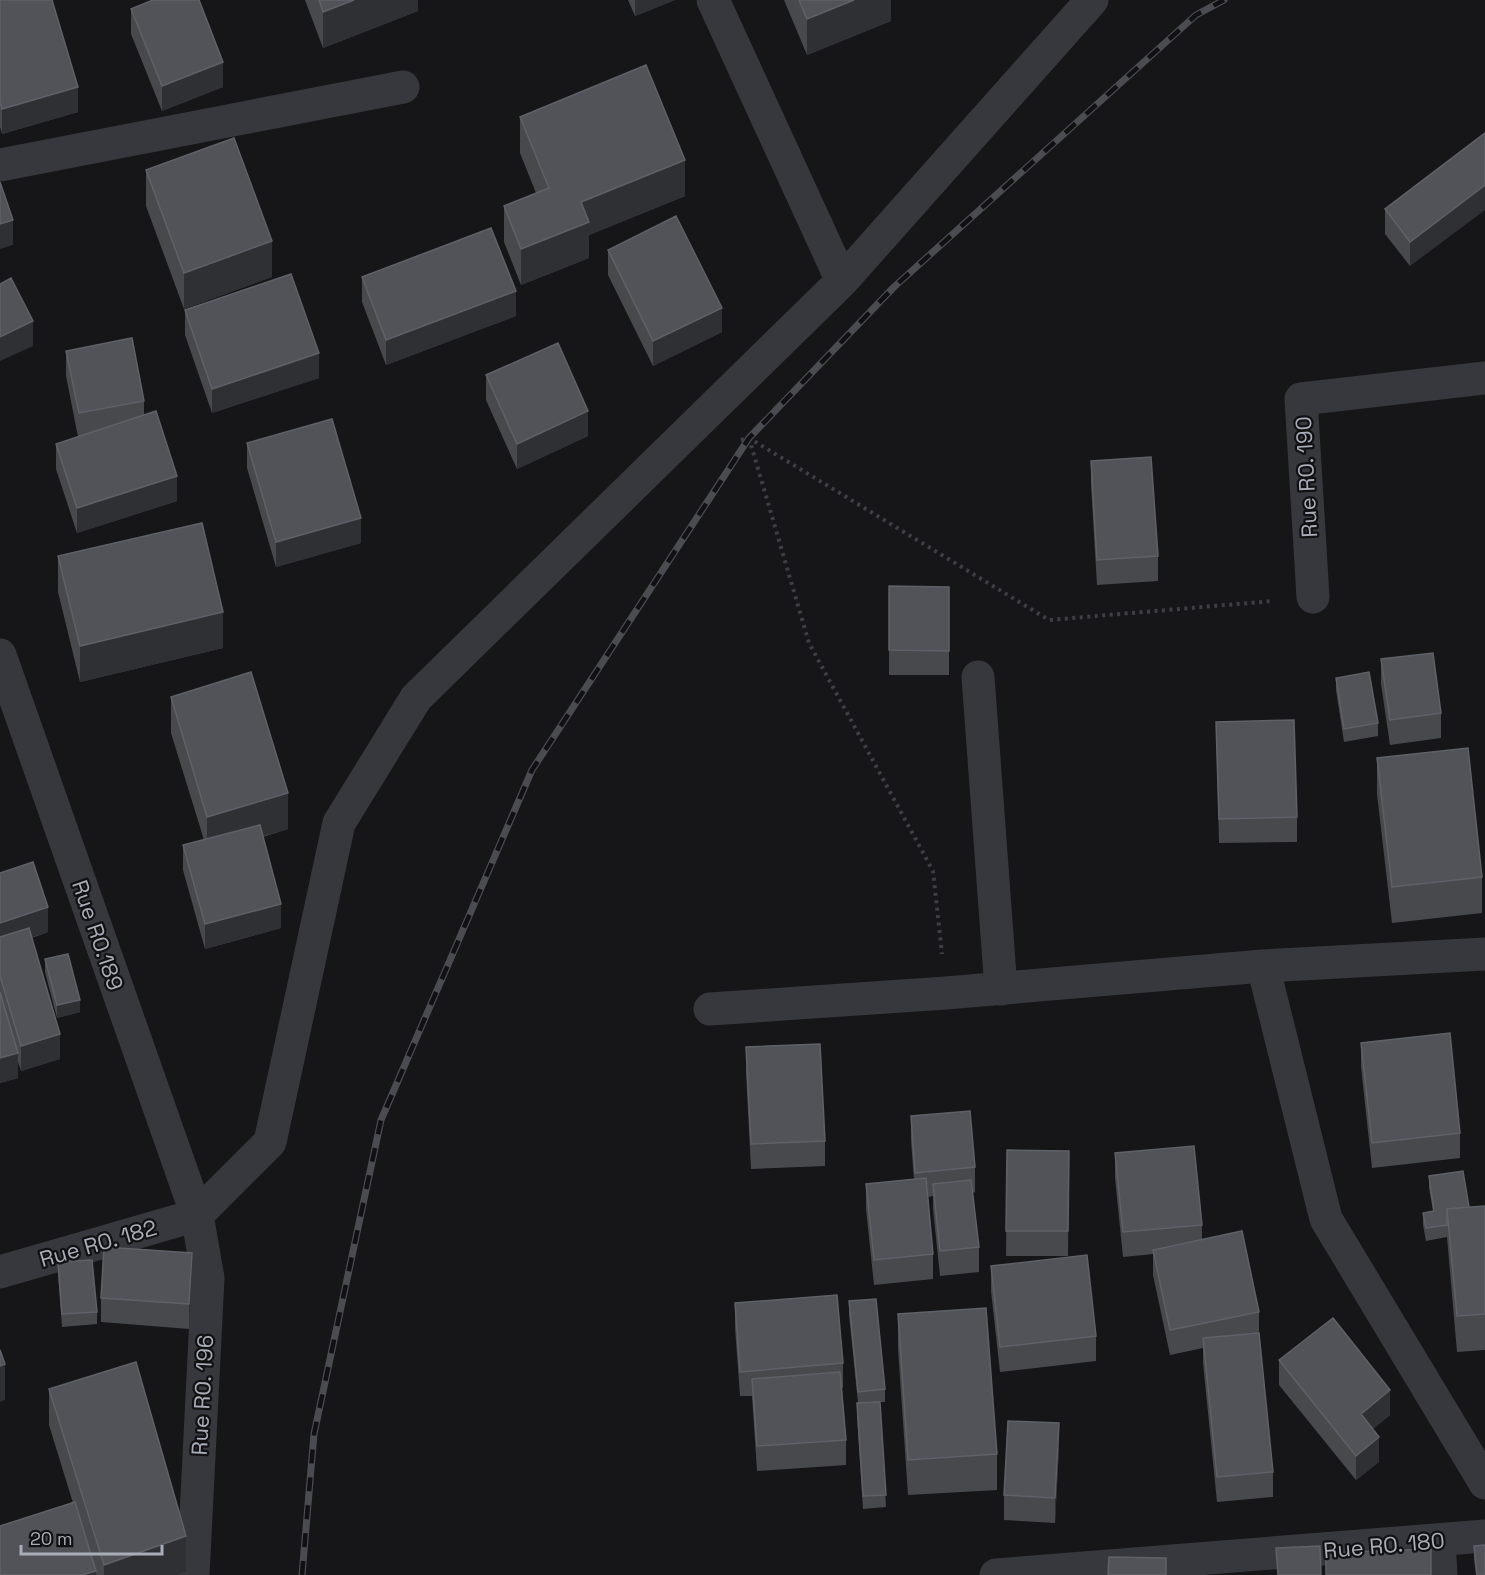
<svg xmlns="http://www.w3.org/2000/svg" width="1485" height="1575" font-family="'Space Grotesk',sans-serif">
	<rect width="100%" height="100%" fill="#161618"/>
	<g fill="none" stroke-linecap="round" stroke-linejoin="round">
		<!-- path -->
		<path stroke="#3d3f44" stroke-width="4" stroke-dasharray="3 4.5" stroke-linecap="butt" d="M749,438L809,643L933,871L942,954
			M741,440L749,438L1049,620L1273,601"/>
		<!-- minor -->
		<path stroke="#37383d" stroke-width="33" d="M713,0L842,281
			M0,165L403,87
			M1313,597L1301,399L1485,378
			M0,655L197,1215L208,1278L193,1575
			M978,677L1001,989
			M1263,966L1326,1219L1485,1483
			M710,1009L946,993L1263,966L1485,954
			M0,1272L197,1215L270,1142L339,823L416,698L842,281L1092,0
			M1439,1540L1441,1575
			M996,1575L1485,1536"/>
		<!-- rail casing -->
		<g stroke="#4a4c52" stroke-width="7">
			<path id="rail" d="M302,1575L314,1434L381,1120L532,770L749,438L894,287L1196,15L1224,0"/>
		</g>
		<!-- rail -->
		<use href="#rail" stroke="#111113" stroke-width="4.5" stroke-dasharray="14" stroke-linecap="butt"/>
	</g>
	<!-- wall -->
	<path fill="#47494d" d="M0,0L78,112L2,134L0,127Z
		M305,0H418V11L323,48Z
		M628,0H675L635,16Z
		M784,0H891V21L807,55Z
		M131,9L223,87L162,111L131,34Z
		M520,117L685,196L589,235V258L521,285L504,242V206L536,193L520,153Z
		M1485,133L1410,266L1385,234V209Z
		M146,170L272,277L184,309L146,206Z
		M608,250L722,332L653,366L608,275Z
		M362,277L516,316L386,365L362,302Z
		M185,310L319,378L212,413L185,335Z
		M66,351L144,401V415L177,501L77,533L56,469V444L78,437L66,376Z
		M486,375L588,436L517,469L486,400Z
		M247,443L361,543L276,567L247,468Z
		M1091,461L1158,556V581L1097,585L1091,485Z
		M58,556L223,648L80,682L58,592Z
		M889,586L949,587V675H889Z
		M1381,659L1441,713V738L1390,745L1381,684Z
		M1336,678L1378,723V736L1344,742L1336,690Z
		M171,697L288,829L263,837L281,928L205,949L183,870V845L204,840L171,733Z
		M1216,722L1297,817V842L1219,843Z
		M1377,758L1482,877V913L1392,923L1377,794Z
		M0,873L48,932L32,938L60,1059L21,1071L18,1062V1078L0,1083Z
		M45,959L80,1012L57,1018L45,972Z
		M1361,1043L1460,1133V1158L1372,1168L1361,1067Z
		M746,1047L825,1141V1166L751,1169L746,1072Z
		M911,1116L975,1167V1192L973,1193L979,1247V1272L940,1276L933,1209V1196L928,1197L933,1254V1279L874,1285L866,1209V1184L914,1180L911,1141Z
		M1007,1150L1069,1151L1068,1256H1006Z
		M1115,1153L1202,1225V1240L1259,1312V1334L1273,1472V1497L1217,1502L1203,1363V1348L1170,1355L1153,1275V1254L1123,1257L1115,1178Z
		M1429,1176L1469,1207L1485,1206V1350L1457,1352L1447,1237L1426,1241L1423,1225V1213L1433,1211L1429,1188Z
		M58,1262L97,1312V1324L62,1327L58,1275Z
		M991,1266L1096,1336V1361L1000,1372L991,1291Z
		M192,1278L189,1329L101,1322V1298Z
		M849,1301L885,1389V1402H880L886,1507L863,1509L857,1416V1403H858L849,1314Z
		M735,1303L843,1363V1388H842L846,1440V1465L757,1471L752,1396H740L735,1328Z
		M898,1314L997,1454V1490L908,1495L898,1349Z
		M1279,1360L1390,1415L1373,1429L1379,1462L1356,1480L1279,1385Z
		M49,1389L186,1572L177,1575H0L73,1503L49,1425Z
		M1059,1447L1055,1523L1004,1520V1495Z
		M1474,1546L1485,1575H1476L1474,1559Z"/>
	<!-- shaded-wall -->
	<path fill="#2f3033" d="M354,0H418V11L323,48V12Z
		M635,0H675L635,16Z
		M854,0H891V21L807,55V19Z
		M223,62V87L162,111V86Z
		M78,87V112L2,134V109Z
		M685,160V196L589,235V258L521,285V249L581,202Z
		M1485,185V210L1410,266V242Z
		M13,220V245L0,249V224Z
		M272,241V277L184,309V273Z
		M516,291V316L386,365V340Z
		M722,308V332L653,366V341Z
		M33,321V346L0,361V337Z
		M319,353V378L212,413V389Z
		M588,411V436L517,469V444Z
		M177,476V501L77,533V508Z
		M361,518V543L276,567V542Z
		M223,612V648L80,682V646Z
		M288,793V829L207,852V817Z
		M281,904V928L205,949V924Z
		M48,907V932L0,948V923Z
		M80,1000V1012L57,1018V1005Z
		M60,1034V1059L21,1071V1046Z
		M18,1053V1078L0,1083V1058Z
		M192,1253V1278L189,1329V1304Z
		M5,1364V1400L0,1402V1366Z
		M1390,1390V1415L1361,1439V1414Z
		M1059,1423V1447L1055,1523V1498Z
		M1379,1437V1462L1356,1480V1456Z
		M186,1536V1572L177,1575H104V1565Z
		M96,1571V1575H82Z"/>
	<!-- building -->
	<path fill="#525359" stroke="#5f6168" stroke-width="1.5" d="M0,0H52L78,87L2,109L0,102Z
		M153,0H199L223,62L162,86L131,9Z
		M319,0H354L323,12Z
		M799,0H854L807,19Z
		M646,65L685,160L581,202L589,222L521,249L504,206L549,188L520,117Z
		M1485,133V185L1410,242L1385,209Z
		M234,138L272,241L184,273L146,170Z
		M0,182L13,220L0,224Z
		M676,216L722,308L653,341L608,250Z
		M491,228L516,291L386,340L362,277Z
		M291,274L319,353L212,389L185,310Z
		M11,278L33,321L0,337V284Z
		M132,338L144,401L79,413L66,351Z
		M558,343L588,411L517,444L486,375Z
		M156,411L177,476L77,508L56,444Z
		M332,419L361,518L276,542L247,443Z
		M1151,457L1158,556L1097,560L1091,461Z
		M202,523L223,612L80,646L58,556Z
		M889,586L949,587V651L889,650Z
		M1433,653L1441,713L1390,720L1381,659Z
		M251,672L288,793L207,817L171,697Z
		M1369,672L1378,723L1344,729L1336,678Z
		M1294,720L1297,817L1219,819L1216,722Z
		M1468,748L1482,877L1392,887L1377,758Z
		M260,825L281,904L205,924L183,845Z
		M33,862L48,907L0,923V873Z
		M29,928L60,1034L21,1046L0,976V937Z
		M68,954L80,1000L57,1005L45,959Z
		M0,992L18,1053L0,1058Z
		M1450,1033L1460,1133L1372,1143L1361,1043Z
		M820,1044L825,1141L751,1144L746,1047Z
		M970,1111L975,1167L915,1173L911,1116Z
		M1194,1146L1202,1225L1123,1232L1115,1153Z
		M1007,1150L1069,1151L1068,1231H1006Z
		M1463,1171L1469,1207L1447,1209V1225L1426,1228L1423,1213L1434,1211L1429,1176Z
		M926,1178L933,1254L874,1260L866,1184Z
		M971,1180L979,1247L940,1251L933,1184Z
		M1485,1206V1314L1457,1316L1447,1209Z
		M1242,1231L1259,1312L1170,1330L1153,1250Z
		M104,1247L192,1253L189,1304L101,1298Z
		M1087,1255L1096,1336L1000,1347L991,1266Z
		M92,1260L97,1312L62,1314L58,1262Z
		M837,1295L843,1363L740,1372L735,1303Z
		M876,1299L885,1389L858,1392L849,1301Z
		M986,1308L997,1454L908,1460L898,1314Z
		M1333,1318L1390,1390L1361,1414L1379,1437L1356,1456L1279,1360Z
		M1259,1333L1273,1472L1217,1477L1203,1338Z
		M0,1350L5,1364L0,1366Z
		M136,1362L186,1536L104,1565L49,1389Z
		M840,1372L846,1440L757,1446L752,1379Z
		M880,1402L886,1495L863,1496L857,1403Z
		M1008,1421L1059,1423L1055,1498L1004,1495Z
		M75,1502L96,1571L82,1575H0V1526Z
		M1485,1545V1575H1477L1474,1546Z
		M1320,1546L1321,1575H1278L1276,1548Z
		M1431,1549V1575H1326V1553Z
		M1109,1557L1166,1558V1575H1108Z"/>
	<g text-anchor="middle" stroke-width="4.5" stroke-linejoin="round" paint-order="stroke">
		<!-- street labels -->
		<g font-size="22" fill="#a8adb8" stroke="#111113">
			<text transform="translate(1306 477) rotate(-93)" y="8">Rue RO. 190</text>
			<text transform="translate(98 935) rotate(71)" y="8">Rue RO.189</text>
			<text transform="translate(98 1243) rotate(-16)" y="8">Rue RO. 182</text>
			<text transform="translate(202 1395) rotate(-87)" y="8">Rue RO. 196</text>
			<text transform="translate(1384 1545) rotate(-5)" y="8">Rue RO. 180</text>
		</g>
	</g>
	<!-- scale -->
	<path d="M21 1545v9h141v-9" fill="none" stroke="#a8adb8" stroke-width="3"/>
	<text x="30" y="1545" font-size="18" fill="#a8adb8" stroke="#111113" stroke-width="4.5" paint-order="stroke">20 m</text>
</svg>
